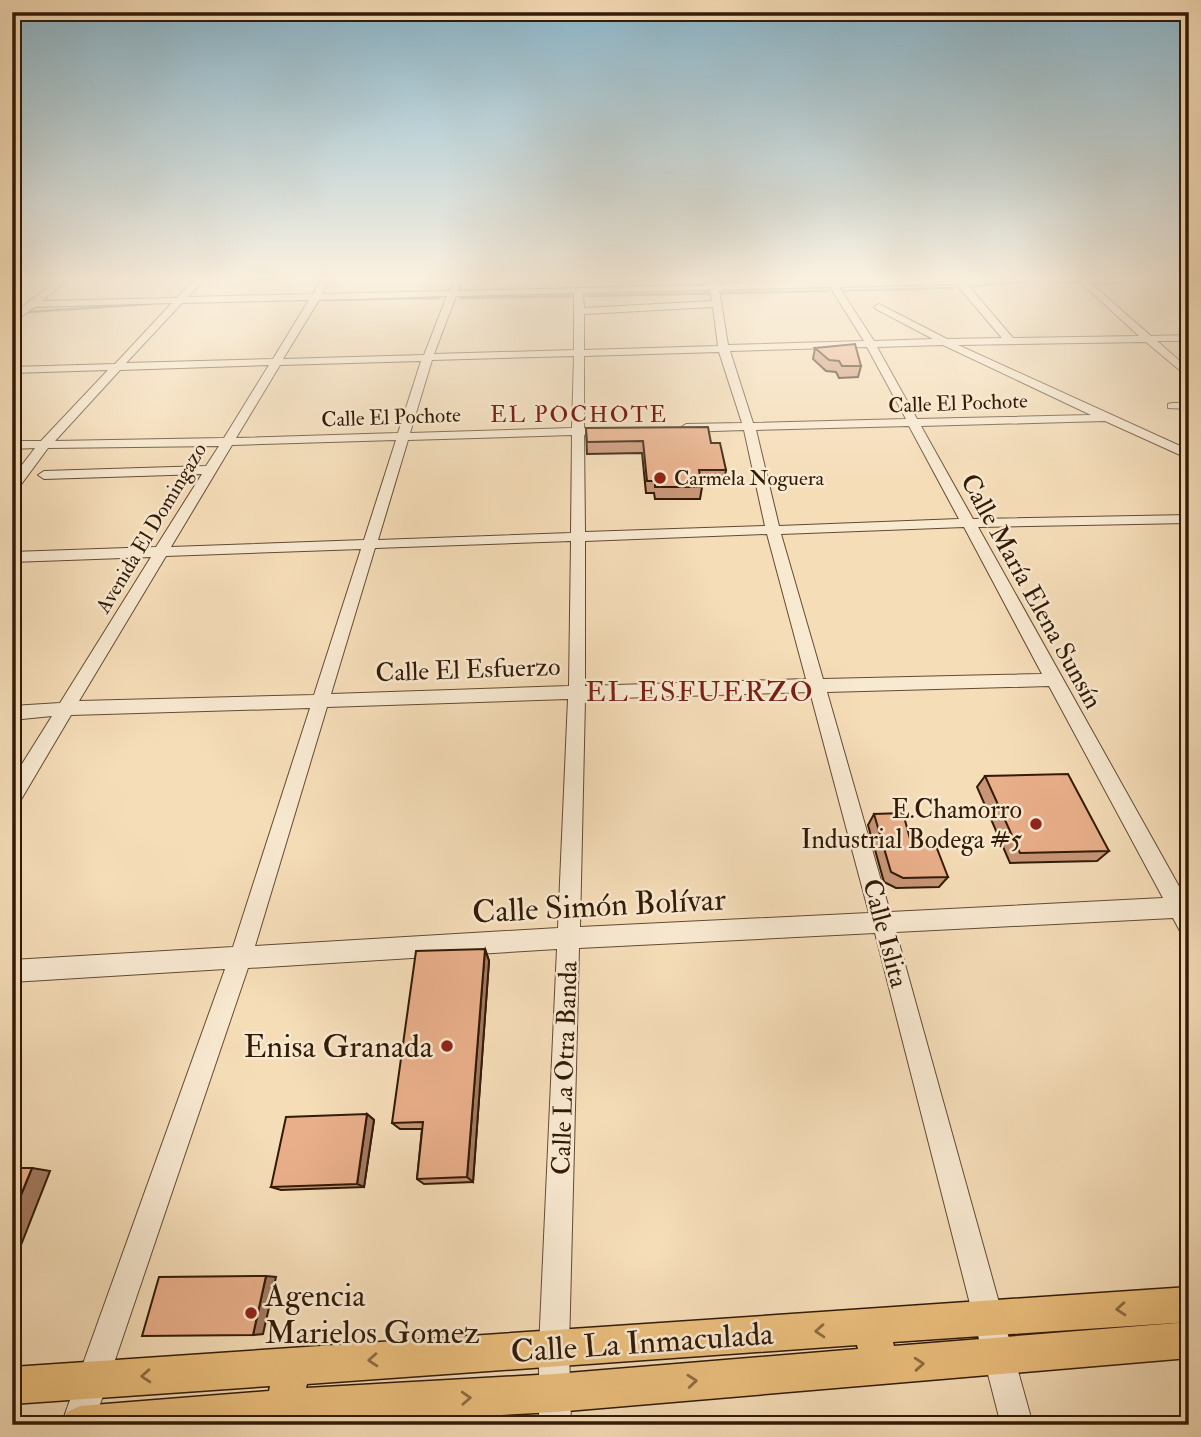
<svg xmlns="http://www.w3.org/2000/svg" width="1201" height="1437" font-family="'IM FELL Double Pica',serif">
	<rect width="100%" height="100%" fill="#f5ddb8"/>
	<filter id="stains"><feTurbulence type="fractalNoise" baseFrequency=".00286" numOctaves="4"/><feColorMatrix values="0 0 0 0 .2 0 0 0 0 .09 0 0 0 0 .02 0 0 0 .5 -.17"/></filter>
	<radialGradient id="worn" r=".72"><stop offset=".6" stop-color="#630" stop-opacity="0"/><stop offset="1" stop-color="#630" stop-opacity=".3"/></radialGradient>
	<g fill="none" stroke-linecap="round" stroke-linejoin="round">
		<!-- stream -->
		<path stroke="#727c68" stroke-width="2.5" d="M965,287L1033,281L1110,284L1135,280
			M842,291L953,288
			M585,296L829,291
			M461,298L572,296
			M325,300L439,298
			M27,312L150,304"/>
		<!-- minor casing -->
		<g stroke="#634b32" stroke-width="2">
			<path id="minor" d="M57,280H67L42,301L177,298L194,280H203L188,297L313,294L321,280H330L322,294L449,291L454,280H462L458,291L708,285L707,280H715L717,284L826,280H1001L966,283L1013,338L1139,336L1078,280H1087L1151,336L1189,335V341H1157L1189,369V378L1146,342L958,345L1189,450V459L1105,421L921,426L973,519L1189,515V523L978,527L1185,897H1189V936L1181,933L1173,918L896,932L1033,1425H1001L875,933L579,948L569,1348L571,1425H539V1348L557,949L248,968L93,1425H61L225,969L12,982V960L233,947L310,708L71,715L19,803L12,805V780L52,716L12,720V706L60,703L151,557L12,562V552L156,547L202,474L44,479L38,475L44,471L206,466L219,446L48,448L17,490L12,491V478L35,448L12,449V441H41L108,370L12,373V367L115,364L172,303L35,307L12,323V315ZM956,284L1002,338L947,339L879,304L874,307L876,309L933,339L874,341L839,287ZM830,287L864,341L728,345L719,290ZM710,290L712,301L584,308L583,293ZM574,293V350L434,354L456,296ZM447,296L424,355L283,359L319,300ZM309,300L273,359L126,363L182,303ZM713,307L718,346L584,350V314ZM943,345L1091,415L917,419L877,347ZM867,347L906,419L753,423L730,351ZM719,352L742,423L686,424L680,428L686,432L744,430L765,526L585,532L584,435L594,431L584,428V356ZM574,356L572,428L410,433L432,360ZM421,361L398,433L236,438L280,365ZM269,365L224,438L55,441L120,370ZM909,426L959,519L779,526L756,430ZM572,435L571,533L378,540L408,440ZM396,440L364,540L171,547L232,445ZM964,527L1042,674L823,679L781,534ZM767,534L806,679L585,686V541ZM571,541L569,686L331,694L375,548ZM361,549L314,695L79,701L166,556ZM1049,686L1163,898L890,912L827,692ZM810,692L869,913L580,927L585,699ZM568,699L558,928L255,946L327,707Z
				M1172,403H1189V409L1168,408V404Z"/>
		</g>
		<!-- major casing -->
		<g stroke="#321a06" stroke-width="3">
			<path id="major" d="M1189,1287V1322L893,1342L894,1346L1189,1322V1358L555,1412L320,1425H61L67,1412L80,1406L269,1391L270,1386L12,1404V1367ZM857,1345L858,1349L555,1374L306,1388L307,1384Z"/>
		</g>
		<!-- minor -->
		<use href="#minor" fill="#f8e9d1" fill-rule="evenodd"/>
		<!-- major -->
		<use href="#major" fill="#eabe7c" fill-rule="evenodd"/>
	</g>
	<!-- wall -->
	<path fill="#c89677" stroke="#321a06" stroke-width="2" d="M815,348L861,366L858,377L839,378L836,372L826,371L813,359Z
		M586,428L711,443L726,470L724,482H701L702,487L700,499H655L654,493H646L642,453L587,454Z
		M985,776L1109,851L1097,861L1010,863L977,787Z
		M874,814L948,877L939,887L896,888L884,882L868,825Z
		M485,949L489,961L473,1182L424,1184L417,1179L422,1129H400L392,1123Z
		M367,1114L374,1120L364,1187L281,1190L271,1187Z
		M468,1420V1425H414Z"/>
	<!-- shaded-wall -->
	<path fill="#a37a61" stroke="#321a06" stroke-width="2" d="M485,949L489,961L473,1182L467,1177Z
		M367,1114L374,1120L364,1187L357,1184Z
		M32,1168L50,1171L12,1268V1217Z
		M266,1276L276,1277L263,1334L253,1335Z"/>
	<!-- building -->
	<path fill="#e9af8a" stroke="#321a06" stroke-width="2" d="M855,344L861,366H842L839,361L829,360L815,348Z
		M708,427L711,443H720L726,470H699L702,487H655V481H647L643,441L587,442L586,428Z
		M1068,774L1109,851L1020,853L985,776Z
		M903,813L912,846H936L948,877L903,878L891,872L874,814Z
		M485,949L467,1177L417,1179L423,1122L392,1123L416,951Z
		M367,1114L357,1184L271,1187L286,1117Z
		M12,1168H32L12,1217Z
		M266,1276L253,1335L142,1336L159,1277Z"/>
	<!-- one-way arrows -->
	<defs><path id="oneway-chevron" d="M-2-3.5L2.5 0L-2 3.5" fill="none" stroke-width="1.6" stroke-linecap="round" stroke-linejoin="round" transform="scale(1.75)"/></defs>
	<g stroke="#8e6c41">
		<use href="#oneway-chevron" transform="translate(1121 1309) rotate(176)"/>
		<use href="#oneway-chevron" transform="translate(820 1331) rotate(176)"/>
		<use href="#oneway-chevron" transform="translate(373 1360) rotate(176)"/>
		<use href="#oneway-chevron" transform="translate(919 1364) rotate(-4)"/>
		<use href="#oneway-chevron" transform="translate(146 1376) rotate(176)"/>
		<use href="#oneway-chevron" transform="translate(692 1381) rotate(-5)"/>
		<use href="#oneway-chevron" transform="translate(466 1398) rotate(-3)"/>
	</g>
	<!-- sky -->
	<linearGradient id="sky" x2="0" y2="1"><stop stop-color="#8ab8cf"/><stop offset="0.58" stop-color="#faf0df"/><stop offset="1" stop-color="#faf0df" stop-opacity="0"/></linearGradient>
	<rect width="1201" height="481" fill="url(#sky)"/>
	<!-- markers -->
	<g fill="#8f2418" stroke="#f8e9d1" stroke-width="2.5">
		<circle cx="660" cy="478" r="7"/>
		<circle cx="1036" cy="824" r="7"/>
		<circle cx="447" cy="1046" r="7"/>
		<circle cx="251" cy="1313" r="7"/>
	</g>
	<g text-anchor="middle" stroke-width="5" stroke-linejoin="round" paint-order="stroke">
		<!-- far-street labels -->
		<g font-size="21" fill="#321a06" stroke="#f8e9d1">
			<text transform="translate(958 403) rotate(-2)" y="7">Calle El Pochote</text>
			<text transform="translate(391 417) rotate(-2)" y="7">Calle El Pochote</text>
			<text transform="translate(151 528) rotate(-59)" y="7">Avenida El Domingazo</text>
		</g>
		<!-- far-poi labels -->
		<g font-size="21" fill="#321a06" stroke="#f8e9d1" text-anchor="start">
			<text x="674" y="485">Carmela Noguera</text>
		</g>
		<!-- far-neighbourhood labels -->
		<g font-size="23" letter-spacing="2" fill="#7a1f14" stroke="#f8e9d1">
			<text x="579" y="422">EL POCHOTE</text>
		</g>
		<!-- street labels -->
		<g font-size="26" fill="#321a06" stroke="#f8e9d1">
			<text transform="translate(1032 591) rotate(61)" y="9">Calle María Elena Sunsín</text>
			<text transform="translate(468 669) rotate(-2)" y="9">Calle El Esfuerzo</text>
			<text transform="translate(886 933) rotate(75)" y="9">Calle Islita</text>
			<text transform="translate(564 1068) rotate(-88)" y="9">Calle La Otra Banda</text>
		</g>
		<!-- poi labels -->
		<g font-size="26" fill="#321a06" stroke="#f8e9d1" text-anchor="end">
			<text x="1022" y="818">E.Chamorro<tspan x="1022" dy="30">Industrial Bodega #5</tspan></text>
		</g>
		<!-- neighbourhood labels -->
		<g font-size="28" letter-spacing="2" fill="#7a1f14" stroke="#f8e9d1">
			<text x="700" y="701">EL ESFUERZO</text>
		</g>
		<!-- near-street labels -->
		<g font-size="32" fill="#321a06" stroke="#f8e9d1">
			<text transform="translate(599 905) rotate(-3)" y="11">Calle Simón Bolívar</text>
			<text transform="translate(642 1342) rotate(-4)" y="11">Calle La Inmaculada</text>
		</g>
		<!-- near-poi labels -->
		<g font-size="32" fill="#321a06" stroke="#f8e9d1" text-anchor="end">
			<text x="433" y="1057">Enisa Granada</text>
			<text x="265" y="1306" text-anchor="start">Agencia<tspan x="265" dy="37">Marielos Gomez</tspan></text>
		</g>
	</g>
	<!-- margin -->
	<rect width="1201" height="1437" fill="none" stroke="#f5ddb8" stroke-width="42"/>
	<rect x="14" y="14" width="1173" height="1409" fill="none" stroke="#321a06" stroke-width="3.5"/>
	<rect x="21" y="21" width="1159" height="1395" fill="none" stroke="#321a06" stroke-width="2"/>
	<rect width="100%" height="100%" filter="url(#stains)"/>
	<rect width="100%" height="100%" fill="url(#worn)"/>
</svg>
